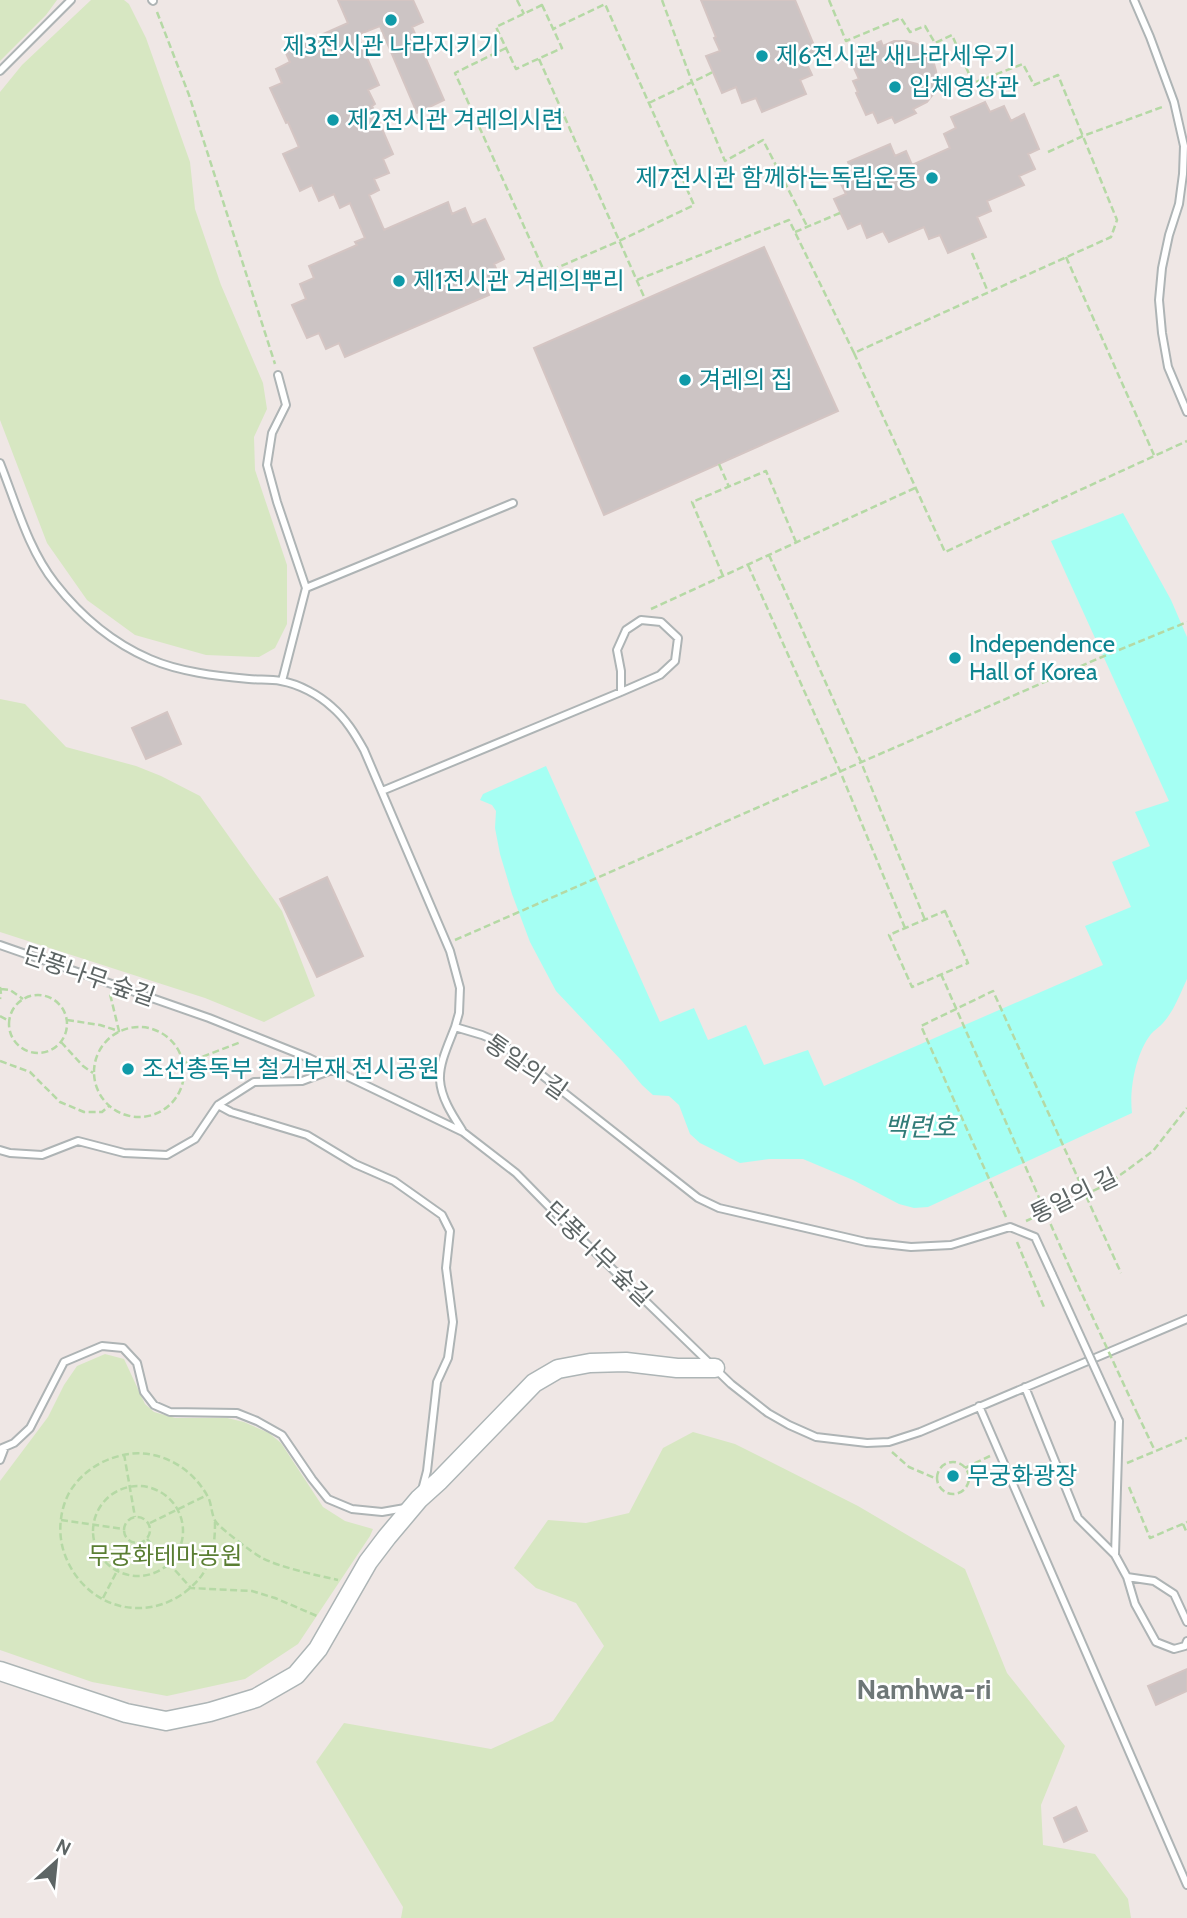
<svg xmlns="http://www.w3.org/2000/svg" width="1187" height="1918" font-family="Cabin,'Noto Sans KR',sans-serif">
	<rect width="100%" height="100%" fill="#efe7e5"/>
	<!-- green -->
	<path fill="#d7e7c2" d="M0,0H57L46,15L0,61Z
		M91,0H124L129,4L146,38L190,162L195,209L221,285L263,383L267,409L254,437L255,470L287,565V624L275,648L259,657L206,655L135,635L87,600L47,543L0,420V92L22,65Z
		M0,699L25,704L66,747L136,766L161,776L200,796L282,911L315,996L264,1022L205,998L0,932Z
		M105,1354L124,1359L145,1404L154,1412L175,1418H227L244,1422L269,1433L281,1443L323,1507L345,1521L373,1529L370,1536L298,1644L245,1679L167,1696L92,1682L0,1650V1481L48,1417L64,1385L77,1366Z
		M693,1432L735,1444L858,1506L965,1569L1007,1673L1065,1746L1041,1805L1043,1845L1095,1854L1128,1899L1131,1918H401L403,1907L316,1762L344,1723L491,1749L553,1721L604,1646L576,1603L536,1588L514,1568L548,1520L586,1523L629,1513L663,1448Z"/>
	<!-- water -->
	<path fill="#a5fff3" d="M1123,513L1171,600L1187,637V979C1180,994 1174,1011 1163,1023C1160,1027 1154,1030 1151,1034C1136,1053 1129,1089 1132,1113L928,1207L914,1208L899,1204L853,1180L803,1159H769L740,1163L700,1143L690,1134L679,1105L669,1096L653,1095L642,1085L622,1061L556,991L530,942L512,894L500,854L495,828L496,811L492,805L480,800L483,794L546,766L660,1022L694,1008L708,1040L746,1025L764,1065L808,1050L824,1086L1103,965L1085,926L1131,907L1112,862L1150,846L1135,812L1169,801L1051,541Z"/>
	<!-- building -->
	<path fill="#ccc4c4" stroke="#d4c5c3" stroke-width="2" d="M338,0H413L423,22L412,27L444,100L417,113L380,26L357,35L379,85L368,90L375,104L372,106L393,154L383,159L389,173L374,179L379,190L369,195L384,230L448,202L452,214L465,208L472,225L485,219L504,259L494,264L500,277L484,284L489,295L345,357L339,343L326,349L319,333L307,338L292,305L306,299L300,284L314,278L309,266L357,245L355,242L365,238L350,203L340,208L334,194L319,201L312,185L300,191L283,154L299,147L288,122L286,123L270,88L282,83L276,69L290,62L285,51L348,23Z
		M701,0H795L818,55L805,60L812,75L800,80L806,94L762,112L756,98L742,103L736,87L722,93L706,56L720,51L714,38L716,37Z
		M881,41L883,46L894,41H906L917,44L926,51L933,60L936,71L937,82L934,93L927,102L913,109L916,113L895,123L892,117L878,123L873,112L866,115L856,93L858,92L853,81L859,79L853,66L866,60L862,50Z
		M985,102L990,112L1004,106L1011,121L1024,114L1039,149L1028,154L1035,169L1019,176L1024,185L987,201L991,211L977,217L986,237L948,253L940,235L929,239L924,227L889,242L883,231L867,238L861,223L848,229L834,199L846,194L839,180L853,174L848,162L890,144L895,156L906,151L912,165L950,148L944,134L956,128L951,117Z
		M764,247L838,411L604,515L534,348Z
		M167,712L181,744L146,759L132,728Z
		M327,877L363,956L317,977L280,899Z
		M1187,1669V1691L1156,1705L1148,1686Z
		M1076,1807L1087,1831L1064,1842L1054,1818Z"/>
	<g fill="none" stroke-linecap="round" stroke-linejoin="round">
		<!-- lane casing -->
		<g stroke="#aeb4b5" stroke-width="10">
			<path id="lane" d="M152,0L153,1
				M1134,0L1150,37L1174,102L1184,146L1183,174L1179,204L1169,235L1162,268L1159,300L1162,333L1168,367L1187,412
				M0,71L71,0
				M278,375L286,405L272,433L267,465L277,502L306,588L282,681
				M0,463C16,503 28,549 55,583C80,615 113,643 150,659C180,672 216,676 249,679C259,680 270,679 281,681C299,684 319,695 332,707C346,719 355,734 364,750L450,951L460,988L459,1013L455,1027L482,1035L501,1043L698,1198L719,1208L866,1242L911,1247L951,1245L1010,1227L1035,1237L1052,1274
				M306,588L513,503
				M382,791L621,692L660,675L675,661L678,638L661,622L641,620L626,630L617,650L621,671V692
				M0,945L209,1018L309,1058L463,1132L516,1173L565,1223L731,1384L768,1413L789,1425L816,1437L867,1443L889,1442L920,1432L1187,1319
				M455,1027C449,1043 439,1063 440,1080C441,1098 453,1116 462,1130
				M218,1105L231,1112L307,1135L355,1164L394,1181L442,1215L450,1231L446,1268L453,1322L448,1358L437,1382L427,1471L422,1490
				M0,1150L10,1153L42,1155L78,1141L124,1153L167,1155L195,1139L218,1105L254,1082L302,1081L332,1070
				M1025,1387L1078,1518L1115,1555
				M979,1406L1187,1885
				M1119,1421L1115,1555L1127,1577L1135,1604L1156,1642L1174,1649L1185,1646L1187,1641
				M0,1449L14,1443L30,1428L64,1362L102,1346L123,1348L137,1363L144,1392L154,1405L170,1412L237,1413L257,1421L282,1435L312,1479L328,1499L352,1509L382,1512L405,1508
				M0,1460L5,1447
				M1127,1577L1154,1581L1174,1594L1187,1622"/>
		</g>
		<!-- secondary casing -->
		<g stroke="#adb5b6" stroke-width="21">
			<path id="secondary" d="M0,1671L126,1713L166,1721L210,1712L256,1698L296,1675L318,1649L368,1562L387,1537L419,1499L439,1481L534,1383L558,1369L590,1363L626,1362L677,1368H715"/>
		</g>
		<!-- path -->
		<path stroke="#b5d9a5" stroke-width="2.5" stroke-dasharray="7 3.5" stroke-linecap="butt" d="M517,0L524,14
			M662,0L692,82L725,161L763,140L807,226
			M829,0L846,41L901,18L910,32L925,26L935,43L952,35L973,83L1023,64L1034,85L1058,75L1117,220L1111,237L854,353L945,552L1187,441
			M542,5L562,48L516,69L496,27Z
			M157,12L189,95L275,364
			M506,48L455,73L545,273L619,241L694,205L605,4L553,29
			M539,59L645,299
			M649,103L713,72
			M1048,152L1083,136L1165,106
			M795,232L840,213
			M972,253L988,292
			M1066,257L1154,455
			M637,280L789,220L854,353
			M719,464L729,487
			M769,555L861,762L925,920
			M748,565L840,771L905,928
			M723,576L692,502L766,471L796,542
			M651,609L915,488
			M945,911L968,963L912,987L889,935Z
			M455,940L1097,659L1187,622
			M941,974L1069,1266
			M0,987L1,994L0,999
			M1,989L10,990L23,999
			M9 1024a29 29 0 1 1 58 0a29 29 0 1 1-58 0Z
			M0,1016L9,1021
			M67,1020L100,1025L119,1031L110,994
			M94 1072a45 45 0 1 1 90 0a45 45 0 1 1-90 0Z
			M61,1042L83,1066L93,1073
			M0,1061L30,1072L60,1102L84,1112H102L109,1106
			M183,1064L241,1042
			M1006,1217L921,1026L993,991L1121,1273
			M1026,1221L1108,1184L1153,1151L1187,1108
			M1017,1242L1044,1307
			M1137,1413L1155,1451
			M892,1452L909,1467L937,1479
			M124,1454L135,1517
			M937 1478a16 16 0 1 1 32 0a16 16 0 1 1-32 0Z
			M1127,1463L1187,1438
			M965,1468L990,1456
			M93 1531a45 45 0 1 1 90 0a45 45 0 1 1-90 0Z
			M1129,1487L1150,1538L1187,1522
			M124 1530a13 13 0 1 1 26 0a13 13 0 1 1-26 0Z
			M61,1520L124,1529
			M215,1522C215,1538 214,1553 206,1568C201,1579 191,1588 181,1595C135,1625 78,1601 63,1549C58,1531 60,1510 69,1493C80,1474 99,1461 119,1456C154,1446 191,1465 208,1497C212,1504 211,1515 216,1522C220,1528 254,1554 262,1558C282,1568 316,1575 338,1580
			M150,1523L207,1495
			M1183,1524L1187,1533
			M147,1539L191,1588L252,1591L275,1598L317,1616
			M103,1598L132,1542"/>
		<!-- lane -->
		<use href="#lane" stroke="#fff" stroke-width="6"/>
		<!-- secondary -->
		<use href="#secondary" stroke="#fff" stroke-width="18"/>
		<!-- lane-bridge casing -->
		<g stroke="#aeb4b5" stroke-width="10" stroke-linecap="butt">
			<path id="lane-bridge" d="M1052,1274L1119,1421"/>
		</g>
		<!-- path-bridge -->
		<path stroke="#b5d9a5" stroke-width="2.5" stroke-dasharray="7 3.5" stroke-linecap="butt" d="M1069,1266L1137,1413"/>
		<!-- lane-bridge -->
		<use href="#lane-bridge" stroke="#fff" stroke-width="6"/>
	</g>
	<!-- markers -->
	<g fill="#0f9aa8" stroke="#fff" stroke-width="2.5">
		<circle cx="391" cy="20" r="7"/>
		<circle cx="762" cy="56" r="7"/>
		<circle cx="895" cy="87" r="7"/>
		<circle cx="333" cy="120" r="7"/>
		<circle cx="932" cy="178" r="7"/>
		<circle cx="399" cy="281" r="7"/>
		<circle cx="685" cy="380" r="7"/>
		<circle cx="955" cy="658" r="7"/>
		<circle cx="128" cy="1069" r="7"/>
		<circle cx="953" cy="1476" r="7"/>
	</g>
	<g text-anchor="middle" stroke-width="5" stroke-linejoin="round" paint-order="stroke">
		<!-- culture labels -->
		<g font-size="24" fill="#0d838f" stroke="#fff" text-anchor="start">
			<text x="391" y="54" text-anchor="middle">제3전시관 나라지키기</text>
			<text x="776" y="64">제6전시관 새나라세우기</text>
			<text x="909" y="95">입체영상관</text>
			<text x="347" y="128">제2전시관 겨레의시련</text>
			<text x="918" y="186" text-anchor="end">제7전시관 함께하는독립운동</text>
			<text x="413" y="289">제1전시관 겨레의뿌리</text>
			<text x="699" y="388">겨레의 집</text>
			<text x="969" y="652">Independence<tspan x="969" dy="28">Hall of Korea</tspan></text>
			<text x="142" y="1077">조선총독부 철거부재 전시공원</text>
			<text x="967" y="1484">무궁화광장</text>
		</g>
		<!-- street labels -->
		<g font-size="24" fill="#5d6565" stroke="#fff">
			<text transform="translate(89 976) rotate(19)" y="8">단풍나무 숲길</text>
			<text transform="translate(526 1067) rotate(35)" y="8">통일의 길</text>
			<text transform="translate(1074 1196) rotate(-26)" y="8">통일의 길</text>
			<text transform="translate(598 1254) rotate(44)" y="8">단풍나무 숲길</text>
		</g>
		<!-- park labels -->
		<g font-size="24" fill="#5a7e33" stroke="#fff">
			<text x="165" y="1564">무궁화테마공원</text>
		</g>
		<!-- water labels -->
		<g font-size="26" font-style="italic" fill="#317c78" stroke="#fff">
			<text x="920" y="1136">백련호</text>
		</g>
		<!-- quarter labels -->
		<g font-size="28" font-weight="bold" fill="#6e7777" stroke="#fff">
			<text x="924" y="1699">Namhwa-ri</text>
		</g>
	</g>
	<!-- north arrow -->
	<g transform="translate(56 1862) rotate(27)" stroke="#ffffff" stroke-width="5" paint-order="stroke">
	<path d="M0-5L12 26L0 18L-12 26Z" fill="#5d6565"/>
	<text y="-10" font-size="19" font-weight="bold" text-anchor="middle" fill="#5d6565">N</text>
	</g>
</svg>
